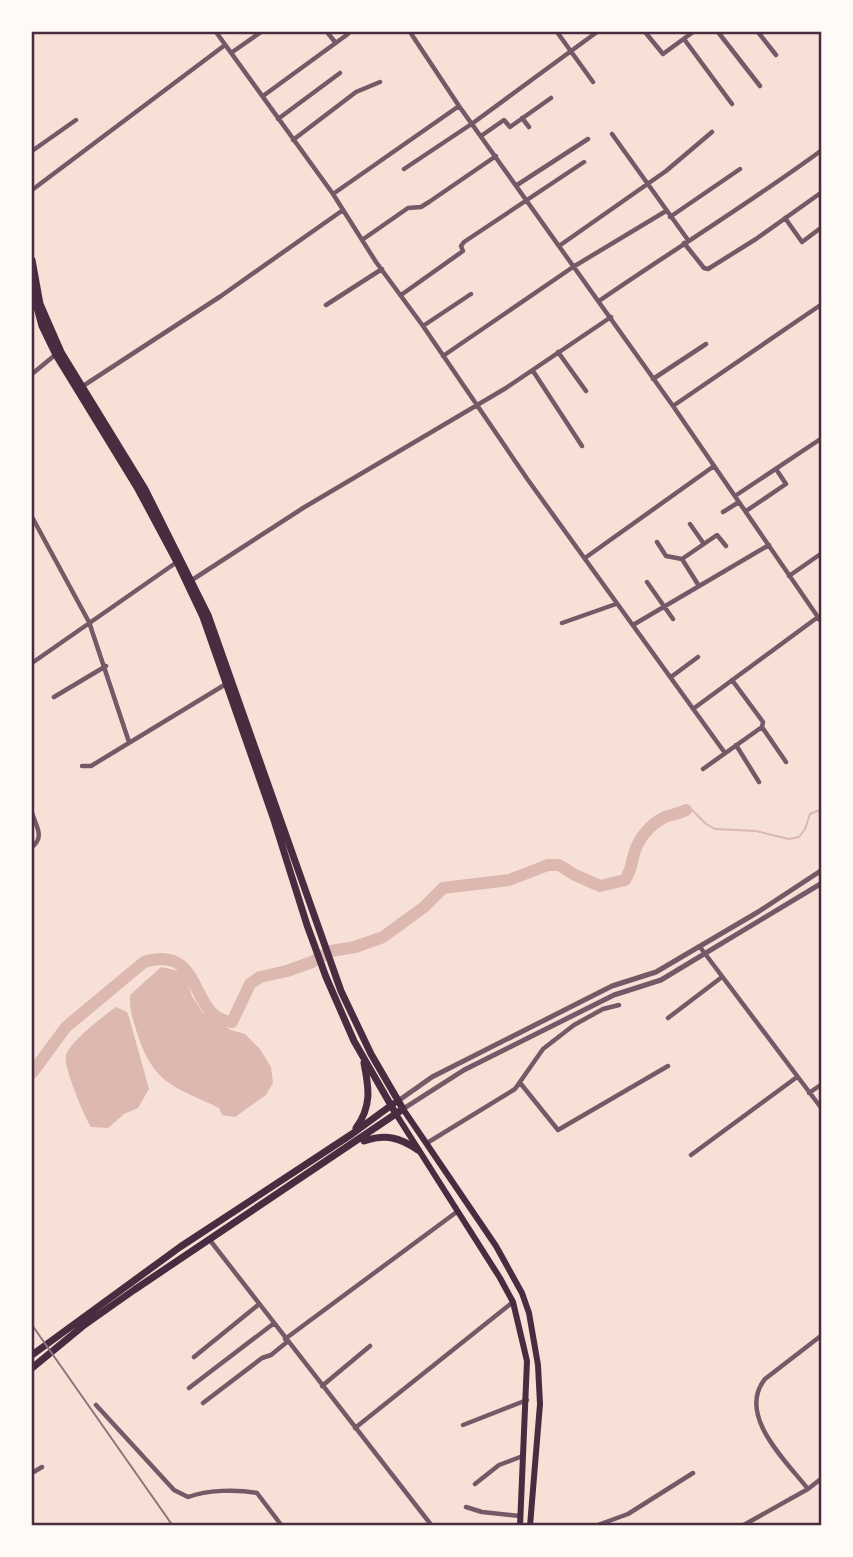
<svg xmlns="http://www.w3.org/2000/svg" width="853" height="1557" font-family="Montserrat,sans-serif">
	<rect width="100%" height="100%" fill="#f7e1d7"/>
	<!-- water -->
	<path fill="#dcb8b0" d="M161,967L184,972L192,996L203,1013L231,1030L245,1034L260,1049L271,1067L273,1083L266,1095L235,1117L222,1115L219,1108C174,1086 154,1085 137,1033C133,1019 129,1010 130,995Z
		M116,1007L127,1012L129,1017L149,1089L138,1108L124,1114L108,1128L91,1127C84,1116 63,1066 66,1056C68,1043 105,1015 116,1007Z"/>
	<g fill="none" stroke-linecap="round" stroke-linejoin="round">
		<!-- stream -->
		<path stroke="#dcb8b0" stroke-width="2" d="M686,810H692L706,824L715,829L756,831L789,839L799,837L805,829L810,814L822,809"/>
		<!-- river -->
		<path stroke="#dcb8b0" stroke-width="12" d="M32,1073L66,1027L144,962C205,943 188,1019 232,1022L250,984L260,977L287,971L312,962L331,951L355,947L383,937L424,907L443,888L509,880L548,865H559L575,875L600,886L625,880C631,871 631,865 634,854C638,839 650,824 665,817C672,814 679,814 686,810"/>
		<!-- minor -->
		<path stroke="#755966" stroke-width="4.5" d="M216,32L333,194L376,262L423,326L528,480L725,753
			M327,32L335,42
			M410,32L459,106L673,406L822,623
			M557,32L593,82
			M645,32L663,54L693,32
			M718,32L760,86
			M758,32L776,55
			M684,39L732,104
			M231,53L261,32
			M263,96L348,34
			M522,118L529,127
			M278,119L340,73
			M612,134L688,240
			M481,136L504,120L510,127L551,98
			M293,140L356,92L380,82
			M32,151L76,120
			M404,169L473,123L597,32
			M517,185L588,139
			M32,190L225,45
			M333,194L459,106
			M670,217L740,169
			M785,218L802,242L822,227
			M362,240L408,208L421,207L429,202L496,156
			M684,243L704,268L708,269L756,239L822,192
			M559,246L666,171L712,132
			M401,295L463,251L461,246L464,242L584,162
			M599,301C673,250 750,203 822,150
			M326,305L382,269
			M423,326L471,294
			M558,352L586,391
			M443,356L573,267L666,211
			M533,371L582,446
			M32,374L55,355
			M653,379L706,344
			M83,386L221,296L343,210
			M673,406L822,304
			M735,496L822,438
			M746,511L786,484L776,469
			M723,512L739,502
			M32,517L89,622L129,742
			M690,524L704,544
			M657,542L666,556L682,559L699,586
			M585,558L714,466
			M682,559L717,535L726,546
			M789,576L822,553
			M192,580L303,508L506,388L611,317
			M647,582L673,619
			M562,623L616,604
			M633,625L769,545
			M32,663L177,562
			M671,677L698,657
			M732,680L763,722L762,727L786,762
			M54,697L106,666
			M693,709L818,617
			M736,745L759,782
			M82,766H91L226,684
			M703,769L762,727
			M32,813C36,826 45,837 32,847
			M700,947L822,1109
			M668,1018L722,977
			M521,1084L558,1130L668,1066
			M809,1093L822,1084
			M427,1143L515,1089L543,1049L574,1025L603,1009L619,1005
			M691,1155L797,1077
			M209,1239L432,1526
			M285,1339L458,1211
			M194,1357L258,1305
			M322,1386L370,1346
			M189,1388L273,1324
			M203,1403L262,1358L271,1355L287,1342
			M96,1405L174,1490L188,1497C207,1490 236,1489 257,1493L282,1526
			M463,1425L527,1400
			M355,1428L513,1302
			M32,1473L42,1467
			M475,1484L499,1465L523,1456
			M808,1489C787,1462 736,1415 765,1379L822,1335
			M466,1507L482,1512L520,1516
			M595,1526L628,1514L693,1473
			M742,1526L808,1489L822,1478"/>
		<!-- tertiary -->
		<path stroke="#755966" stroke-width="5" d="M398,1101L432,1077L612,986L656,972L758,912L822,870
			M403,1109L464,1070L614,995L661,980L822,883"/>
		<!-- primary -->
		<path stroke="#4a2c40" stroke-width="6" d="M403,1109L496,1246L522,1293L529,1313L538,1365L540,1404L530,1526
			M396,1114L500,1278L513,1302L527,1361L520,1526"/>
		<!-- trunk -->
		<path stroke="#4a2c40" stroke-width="7" d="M32,260L40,304L61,352L145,489L208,615L341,991L371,1054L403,1109L134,1290L83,1326L32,1368
			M32,289L42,326L56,355L138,489L177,562L203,617L273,817L307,925L326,977L354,1041L396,1114
			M356,1128C372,1106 369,1088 364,1063
			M364,1141C386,1134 399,1137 418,1150
			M32,1355L180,1247L352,1134L393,1104"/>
		<!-- rail -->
		<path stroke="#8f747c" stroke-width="2" d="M32,1325L173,1526"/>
	</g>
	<!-- border -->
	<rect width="853" height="1557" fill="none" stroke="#fffaf5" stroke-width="66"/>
	<rect x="33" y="33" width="787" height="1491" fill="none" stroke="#4a2c40" stroke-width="2.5"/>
</svg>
